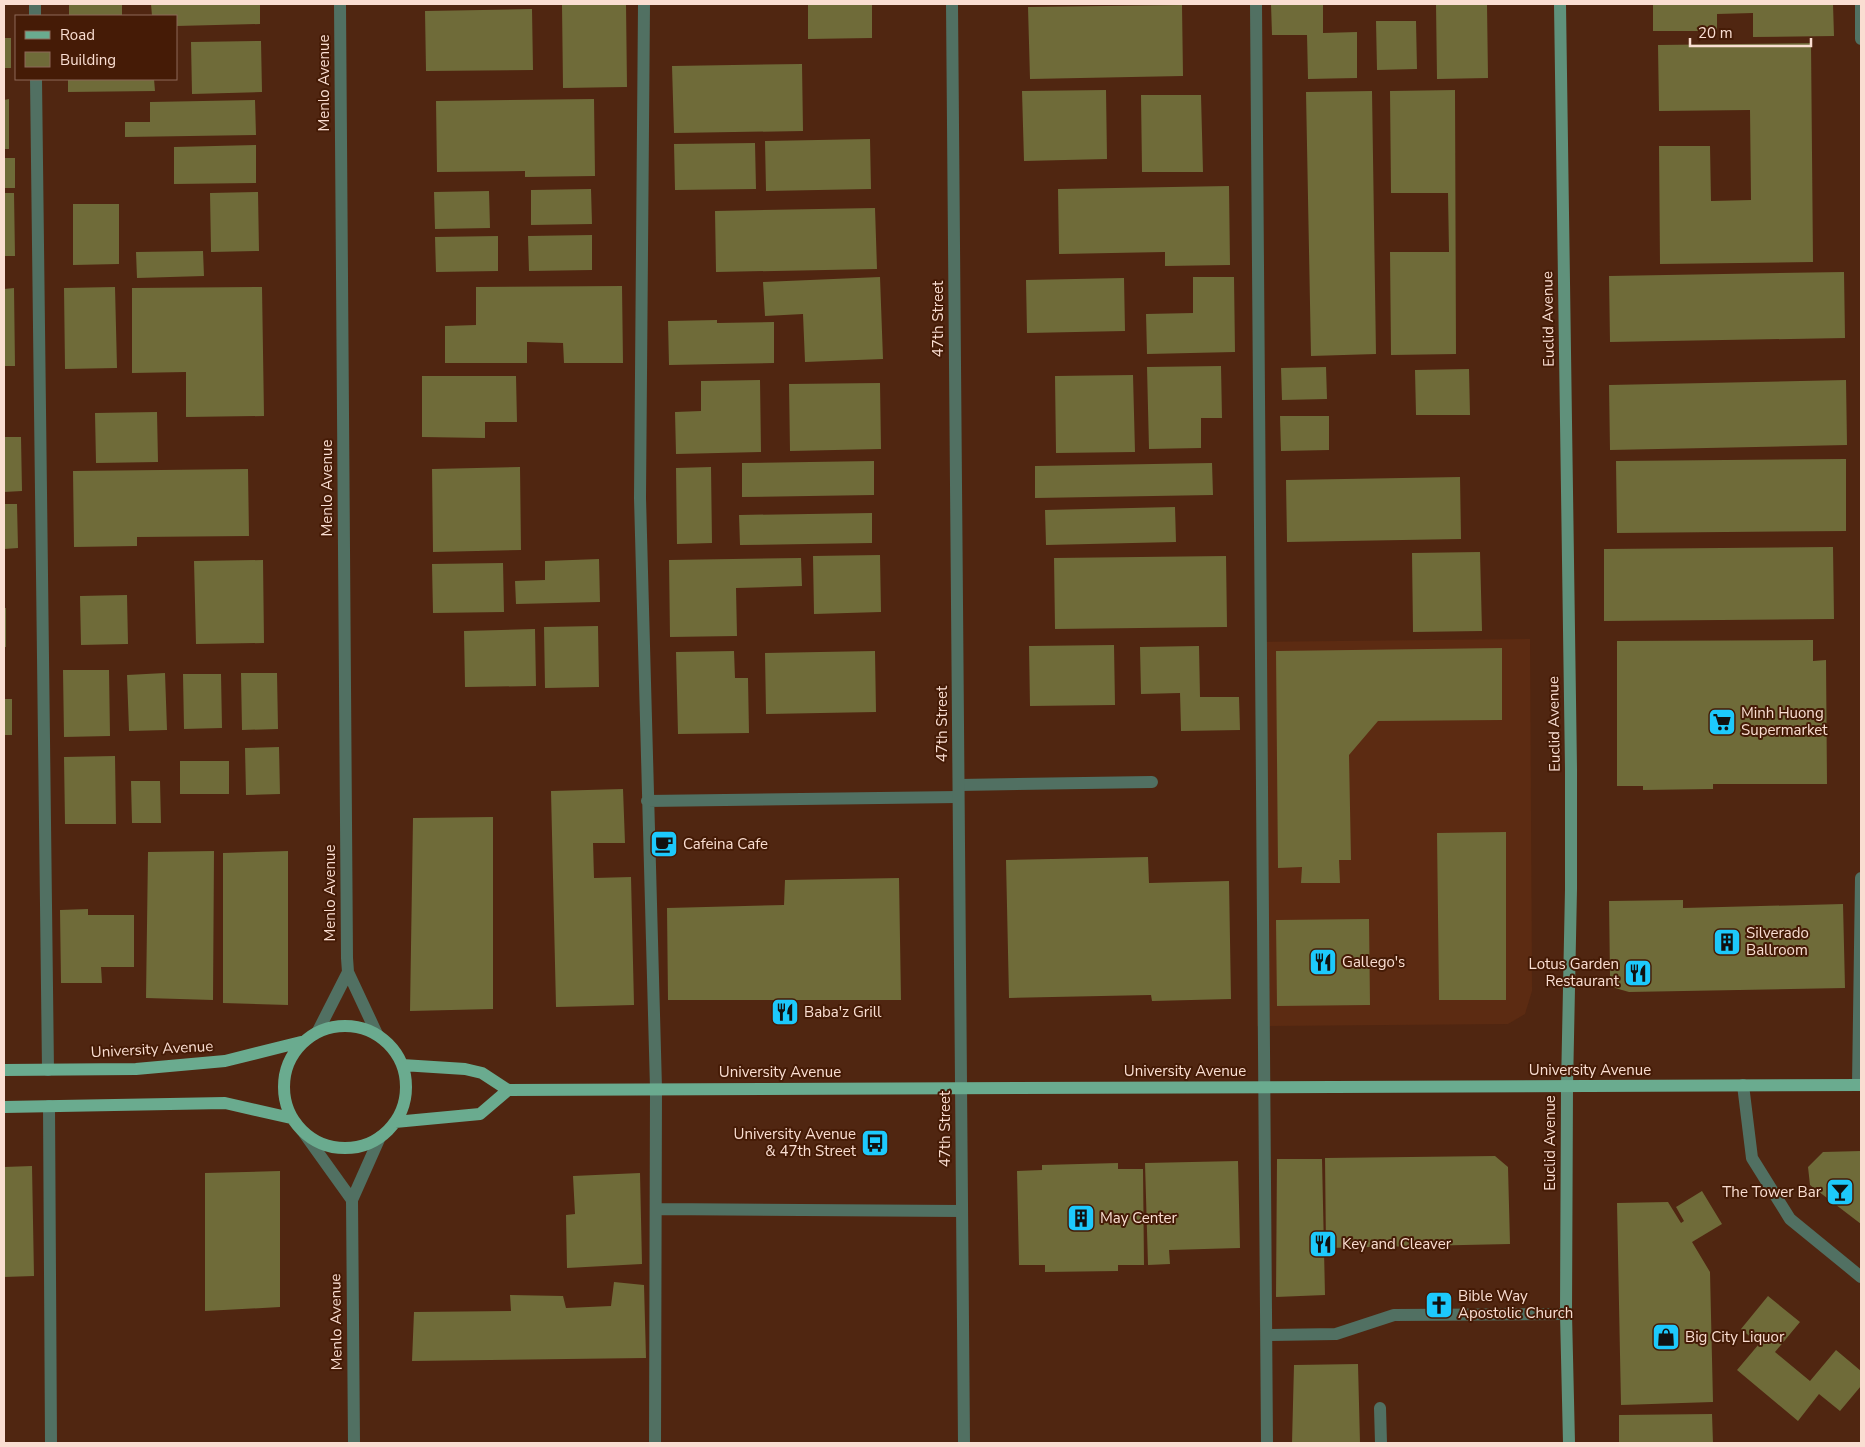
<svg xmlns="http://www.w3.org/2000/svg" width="1865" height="1447" font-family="'Nunito Sans',sans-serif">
	<rect width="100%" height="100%" fill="#502611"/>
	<!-- built -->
	<path fill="#5c2b12" d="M1530,639L1532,991L1525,1014L1508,1024L1257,1026L1256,642Z"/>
	<!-- building -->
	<path fill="#6f6b39" d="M69,4H122V16H69Z
		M151,4H260V24L176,26V16H152Z
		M626,4L627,87L563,88L562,5Z
		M808,4H872V38L808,39Z
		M1271,4H1323V33L1357,32V78L1308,79L1307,35H1272Z
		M1436,4H1487L1488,78L1437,79Z
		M1653,4H1833L1834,36L1753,37V13L1717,14V31H1653Z
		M1182,5L1183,76L1030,79L1028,7Z
		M532,9L533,70L426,71L425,11Z
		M1376,21H1416L1417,69L1377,70Z
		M4,38H11V68H4Z
		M261,41L262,92L192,94L191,42Z
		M1811,43L1813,262L1660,264L1659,146H1710L1711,201L1751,200L1750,110L1659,111L1658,45Z
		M802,64L803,131L674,133L672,66Z
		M68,79H154L155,91L68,92Z
		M1106,90L1107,159L1024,161L1022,91Z
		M1455,90L1456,354L1391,355L1390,252H1449L1448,193H1391L1390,91Z
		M1372,91L1376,354L1311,356L1306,92Z
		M1141,95H1201L1203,172H1142Z
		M9,99V149H4V100Z
		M594,99L595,176L525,177V171L437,172L436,101Z
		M255,100L256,135L125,137V122H150V102Z
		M870,139L871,189L766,191L765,141Z
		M755,143L756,189L675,190L674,144Z
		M256,145V183L174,184V147Z
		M4,158H15V188H4Z
		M1229,186L1230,265L1165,266V252L1059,254L1058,189Z
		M591,189L592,224L531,225V190Z
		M489,191L490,228L435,229L434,192Z
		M258,192L259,251L211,252L210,193Z
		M4,193H14L15,256H4Z
		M73,204H119V264L73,265Z
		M875,208L877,269L716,272L715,211Z
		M592,235V270L529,271L528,236Z
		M498,236V271L436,272L435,237Z
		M203,251L204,276L137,278L136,252Z
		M1844,272L1845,338L1610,342L1609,276Z
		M880,277L883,359L805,362L803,314L765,316L763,282Z
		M1193,277H1234L1235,352L1147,354L1146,314L1193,313Z
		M1124,278L1125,331L1027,333L1026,280Z
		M622,286L623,363H564L563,343L527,342V363H445V326L476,325V287Z
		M115,287L117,368L65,369L64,288Z
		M262,287L264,416L186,417V372L132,373V288Z
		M14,288L15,366H4V289Z
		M717,320V323L774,322V363L669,365L668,321Z
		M1221,366L1222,418H1201V448L1149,449L1147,367Z
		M1326,367L1327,399L1282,400L1281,368Z
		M1469,369L1470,415H1416L1415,370Z
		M1133,375L1135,452L1056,453L1055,376Z
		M422,376H516L517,422H485V438L422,437Z
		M760,380L761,452L676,454L675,412L701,411V381Z
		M1846,380L1847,445L1610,450L1609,385Z
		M880,383L881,449L790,451L789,384Z
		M157,412L158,462L96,463L95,413Z
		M1280,416H1329V450L1281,451Z
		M4,437H21L22,491L4,492Z
		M1846,459V531L1617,533L1616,461Z
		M874,461V495L742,497V463Z
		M1212,463L1213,495L1035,498V466Z
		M520,467L521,550L433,552L432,469Z
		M711,467L712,543L677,544L676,468Z
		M248,469L249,536L137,537V546L74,547L73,471Z
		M1460,477L1461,539L1287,542L1286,480Z
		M4,504H17L18,548L4,549Z
		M1175,507L1176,542L1046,545L1045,510Z
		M872,513V543L740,545L739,515Z
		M1833,547L1834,619L1604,621V549Z
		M1480,552L1482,631L1413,632L1412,553Z
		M880,555L881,612L814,614L813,556Z
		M1226,556L1227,627L1055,629L1054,558Z
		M801,558L802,586L736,588L737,636L670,637L669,560Z
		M599,559L600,602L516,604L515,581L545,580V561Z
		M263,560L264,643L196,644L194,561Z
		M503,563L504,612L433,613L432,564Z
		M127,595L128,644L81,645L80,596Z
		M4,608H6V647H4Z
		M598,626L599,687L545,688L544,627Z
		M535,629L536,686L465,687L464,631Z
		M1813,640V661L1826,660L1827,784H1713V789L1643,790V786H1617V641Z
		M1114,645L1115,705L1030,706L1029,646Z
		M1199,646L1200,697H1239L1240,730L1181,731L1180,693L1141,694L1140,647Z
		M1502,648V720L1378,721L1349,755L1351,860H1339L1340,883H1301L1302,867L1278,868L1276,651Z
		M734,651L735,678H748L749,733L678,734L676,652Z
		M875,651L876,712L766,714L765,653Z
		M63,670H109L110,736L64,737Z
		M165,673L167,730L129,731L127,675Z
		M241,673H277L278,729L242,730Z
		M183,674H221L222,728L184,729Z
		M4,699H12V735H4Z
		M279,747L280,794L246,795L245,748Z
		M115,756L116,824H65L64,757Z
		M180,761H229V794H180Z
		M131,781H160L161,823H132Z
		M623,789L625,843H593L594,878L631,877L634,1005L556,1007L551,791Z
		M493,817V1009L410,1011L413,818Z
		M1506,832V1000H1439L1437,833Z
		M214,851L213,1000L146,998L148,852Z
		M288,851V1005L223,1003V853Z
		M1148,857L1149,883L1229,881L1231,999L1152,1001L1151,995L1009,998L1006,860Z
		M899,878L901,1000H668L667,908L784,905L785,880Z
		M1683,900V908L1843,904L1845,988L1629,992L1615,988L1610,976L1609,901Z
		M88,909V915H134V967H101L102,983H61L60,910Z
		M1369,919L1370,1005L1277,1006L1276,920Z
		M1861,1151V1224L1810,1185L1808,1167L1823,1152Z
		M1495,1156L1508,1167L1510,1244L1326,1248L1325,1158Z
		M1277,1159H1322L1325,1295L1276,1297Z
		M1238,1161L1240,1248L1169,1250L1170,1264L1148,1265L1145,1163Z
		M1118,1163V1169H1143L1144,1265H1118V1271L1045,1272V1265H1019L1017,1171L1042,1170V1165Z
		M32,1166L34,1276L4,1277V1167Z
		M280,1171V1307L205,1311V1173Z
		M640,1173L642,1264L567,1268L566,1215L575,1214L573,1176Z
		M1702,1191L1722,1224L1692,1242L1710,1272L1713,1402L1621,1405L1617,1203L1668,1202L1681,1223L1684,1221L1676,1207Z
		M614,1282L644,1285L646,1358L412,1361L414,1312L511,1311L510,1295L563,1296L566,1308L611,1306Z
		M1768,1296L1800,1322L1775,1352L1810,1381L1836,1350L1861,1371V1386L1840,1411L1819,1394L1798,1421L1737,1370L1759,1344L1741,1329Z
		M1358,1364L1360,1443H1292L1294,1365Z
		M1712,1414L1713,1443H1619V1415Z"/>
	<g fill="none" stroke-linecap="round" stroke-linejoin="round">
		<!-- lane -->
		<path stroke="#517062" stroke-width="12" d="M35,4V16
			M644,4L640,498L656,1088L655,1443
			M1256,4L1267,1443
			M1861,4V39
			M36,79L48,1070
			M959,785L1152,782
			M647,801L958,797
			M1858,1085L1861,878
			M49,1106L51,1443
			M656,1209L962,1211
			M1267,1335L1336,1334L1394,1315L1566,1314
			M1380,1408L1381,1443"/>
		<!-- street -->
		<path stroke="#517062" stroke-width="12" d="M340,4L347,958L348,972L377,1034
			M952,4L964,1443
			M318,1031L348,972
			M1743,1085L1752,1158L1790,1219L1861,1277
			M304,1133L352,1200
			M354,1443L352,1200L380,1137"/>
		<!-- secondary -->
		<path stroke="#60917b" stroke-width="12" d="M1560,4L1571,769V889L1567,1087L1566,1314L1569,1443"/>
		<!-- primary -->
		<path stroke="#6aab8f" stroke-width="12" d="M284 1087a61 61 0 1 1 122 0a61 61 0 1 1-122 0Z
			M402,1065L465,1069L482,1073L508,1090L1861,1085
			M4,1070L136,1069L225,1061L301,1042
			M4,1107L225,1103L291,1118
			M395,1122L480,1114L508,1090"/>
	</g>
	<!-- icons -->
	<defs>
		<g id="supermarket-square" transform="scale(1.4375)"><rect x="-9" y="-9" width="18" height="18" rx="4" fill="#1dc9fc" stroke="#451b06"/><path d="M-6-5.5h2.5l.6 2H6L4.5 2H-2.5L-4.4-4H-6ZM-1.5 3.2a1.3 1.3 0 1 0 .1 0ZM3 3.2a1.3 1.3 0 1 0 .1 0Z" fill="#111"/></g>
		<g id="cafe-square" transform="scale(1.4375)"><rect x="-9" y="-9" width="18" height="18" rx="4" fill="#1dc9fc" stroke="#451b06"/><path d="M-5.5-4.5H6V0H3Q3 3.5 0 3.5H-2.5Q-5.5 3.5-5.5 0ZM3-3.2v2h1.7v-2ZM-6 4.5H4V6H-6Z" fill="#111"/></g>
		<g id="building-square" transform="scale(1.4375)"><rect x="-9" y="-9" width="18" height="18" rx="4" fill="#1dc9fc" stroke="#451b06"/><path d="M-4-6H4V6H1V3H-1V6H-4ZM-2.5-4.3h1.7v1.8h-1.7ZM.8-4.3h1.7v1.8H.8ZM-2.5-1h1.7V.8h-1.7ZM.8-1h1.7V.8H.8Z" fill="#111"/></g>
		<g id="restaurant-square" transform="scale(1.4375)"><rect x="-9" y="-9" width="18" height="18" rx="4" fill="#1dc9fc" stroke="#451b06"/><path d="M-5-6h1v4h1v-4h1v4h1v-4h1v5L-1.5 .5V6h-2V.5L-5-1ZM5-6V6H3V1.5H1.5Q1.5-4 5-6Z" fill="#111"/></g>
		<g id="bus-square" transform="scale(1.4375)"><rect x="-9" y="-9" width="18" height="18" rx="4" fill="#1dc9fc" stroke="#451b06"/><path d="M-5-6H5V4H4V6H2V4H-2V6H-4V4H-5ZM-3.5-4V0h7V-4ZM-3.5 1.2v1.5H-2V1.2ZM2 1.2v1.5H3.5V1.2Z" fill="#111"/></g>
		<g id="bar-square" transform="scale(1.4375)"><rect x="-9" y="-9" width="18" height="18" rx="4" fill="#1dc9fc" stroke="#451b06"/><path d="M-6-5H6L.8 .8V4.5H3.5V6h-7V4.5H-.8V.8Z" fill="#111"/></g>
		<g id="church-square" transform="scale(1.4375)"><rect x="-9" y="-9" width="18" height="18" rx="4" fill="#1dc9fc" stroke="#451b06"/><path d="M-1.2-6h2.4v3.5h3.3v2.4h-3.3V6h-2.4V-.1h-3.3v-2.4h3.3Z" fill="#111"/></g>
		<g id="shop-square" transform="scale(1.4375)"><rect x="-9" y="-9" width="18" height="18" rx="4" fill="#1dc9fc" stroke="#451b06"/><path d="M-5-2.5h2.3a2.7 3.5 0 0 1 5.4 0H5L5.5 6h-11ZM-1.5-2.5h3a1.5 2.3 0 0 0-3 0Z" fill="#111"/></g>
	</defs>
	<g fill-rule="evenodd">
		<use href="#supermarket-square" x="1722" y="722"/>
		<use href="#cafe-square" x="664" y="844"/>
		<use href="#building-square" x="1727" y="942"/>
		<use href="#restaurant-square" x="1323" y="962"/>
		<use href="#restaurant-square" x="1638" y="973"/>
		<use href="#restaurant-square" x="785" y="1012"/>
		<use href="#bus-square" x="875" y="1143"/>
		<use href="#bar-square" x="1840" y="1192"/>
		<use href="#building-square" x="1081" y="1218"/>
		<use href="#restaurant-square" x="1323" y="1244"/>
		<use href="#church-square" x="1439" y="1305"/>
		<use href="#shop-square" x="1666" y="1337"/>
	</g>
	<g text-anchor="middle" stroke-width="4" stroke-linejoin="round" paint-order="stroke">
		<!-- street labels -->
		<g font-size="15" fill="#faded2" stroke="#451b06">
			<text transform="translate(324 83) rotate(-90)" y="5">Menlo Avenue</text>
			<text transform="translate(938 319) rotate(-90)" y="5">47th Street</text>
			<text transform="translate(1548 319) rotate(-91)" y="5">Euclid Avenue</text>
			<text transform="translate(327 488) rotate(-90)" y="5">Menlo Avenue</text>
			<text transform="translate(942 724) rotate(-90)" y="5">47th Street</text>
			<text transform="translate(1554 724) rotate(-91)" y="5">Euclid Avenue</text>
			<text transform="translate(330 893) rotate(-90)" y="5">Menlo Avenue</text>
			<text transform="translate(152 1049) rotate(-3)" y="5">University Avenue</text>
			<text x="1590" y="1075">University Avenue</text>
			<text x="1185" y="1076">University Avenue</text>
			<text x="780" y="1077">University Avenue</text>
			<text transform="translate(945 1129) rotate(-90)" y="5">47th Street</text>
			<text transform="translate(1550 1143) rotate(-90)" y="5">Euclid Avenue</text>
			<text transform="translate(336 1322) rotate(-91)" y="5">Menlo Avenue</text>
		</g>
		<!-- poi labels -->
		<g font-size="15" fill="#faded2" stroke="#451b06" text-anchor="start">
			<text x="1741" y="718">Minh Huong<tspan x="1741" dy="17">Supermarket</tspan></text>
			<text x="683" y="849">Cafeina Cafe</text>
			<text x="1746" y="938">Silverado<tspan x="1746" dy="17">Ballroom</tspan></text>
			<text x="1342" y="967">Gallego's</text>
			<text x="1619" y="969" text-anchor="end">Lotus Garden<tspan x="1619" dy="17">Restaurant</tspan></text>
			<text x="804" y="1017">Baba'z Grill</text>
			<text x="856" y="1139" text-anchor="end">University Avenue<tspan x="856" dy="17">&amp; 47th Street</tspan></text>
			<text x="1821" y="1197" text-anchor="end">The Tower Bar</text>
			<text x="1100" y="1223">May Center</text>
			<text x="1342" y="1249">Key and Cleaver</text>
			<text x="1458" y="1301">Bible Way<tspan x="1458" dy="17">Apostolic Church</tspan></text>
			<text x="1685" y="1342">Big City Liquor</text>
		</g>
	</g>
	<!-- border -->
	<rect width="1865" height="1447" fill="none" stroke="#faded2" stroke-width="10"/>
	<!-- legend -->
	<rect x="15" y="15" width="162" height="65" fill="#451b06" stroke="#8d6958"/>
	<rect x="25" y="31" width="25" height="8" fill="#6aab8f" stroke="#8d6958"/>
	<text x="60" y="40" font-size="15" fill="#faded2">Road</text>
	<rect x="25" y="52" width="25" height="15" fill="#6f6b39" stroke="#8d6958"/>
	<text x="60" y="65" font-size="15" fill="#faded2">Building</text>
	<!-- scale -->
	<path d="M1690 38v8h121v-8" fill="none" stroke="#faded2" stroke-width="2.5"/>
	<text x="1698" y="38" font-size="15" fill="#faded2" stroke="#451b06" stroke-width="4" paint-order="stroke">20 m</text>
</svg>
